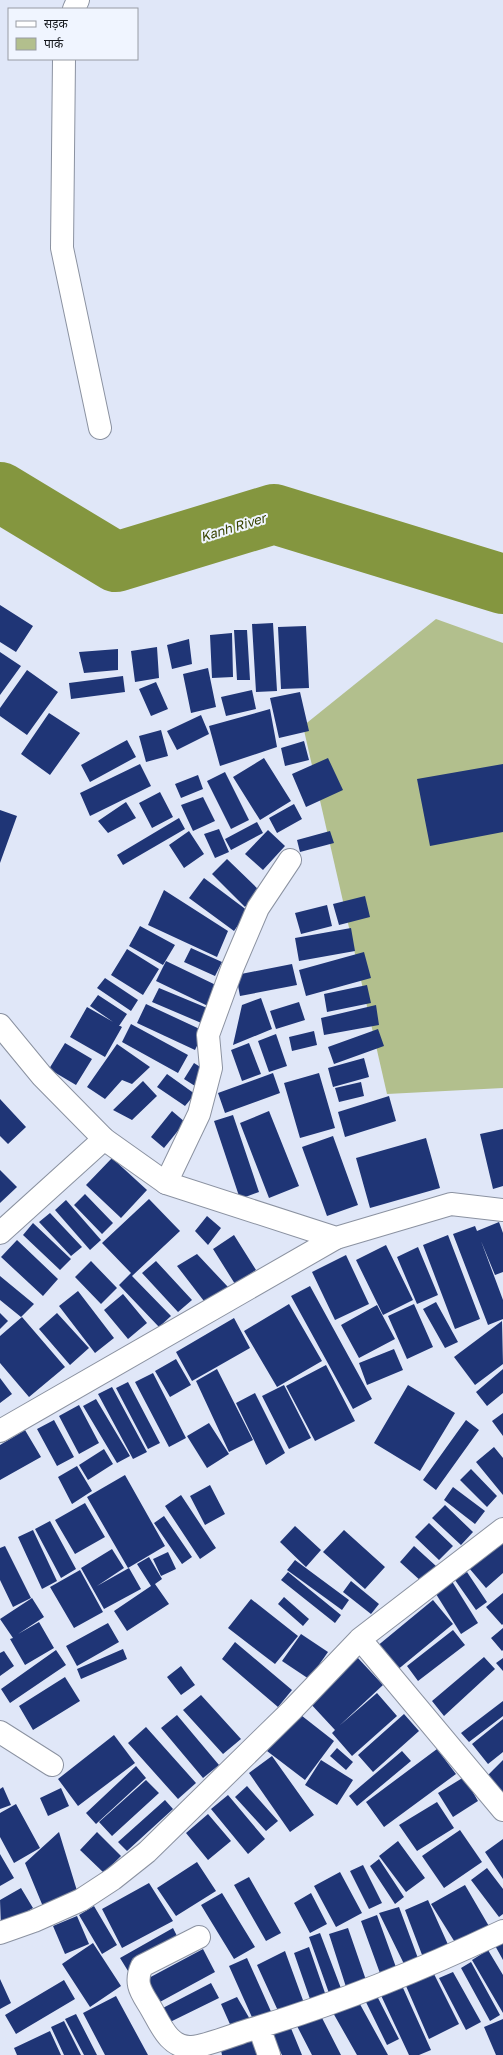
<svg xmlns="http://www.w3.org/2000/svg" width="503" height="2055" font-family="'Golos Text','Noto Sans Devanagari',sans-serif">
	<rect width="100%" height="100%" fill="#e0e7f8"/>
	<!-- green -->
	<path fill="#b2bf8d" d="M436,619L503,643V1088L387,1094L303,726Z"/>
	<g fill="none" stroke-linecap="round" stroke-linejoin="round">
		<!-- river -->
		<path stroke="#84963f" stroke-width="60" d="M0,492L116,562L274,514L503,584"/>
	</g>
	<!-- building -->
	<path fill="#1f3576" d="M0,605L33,626L16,652L0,642Z
		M273,623L277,691L256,692L252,624Z
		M306,626L309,688L281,689L278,627Z
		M234,630H247L250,680H237Z
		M232,633L233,677L212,678L210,635Z
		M189,639L192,664L172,669L167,645Z
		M157,647L159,678L135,682L131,651Z
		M118,649V670L84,673L79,652Z
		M0,652L21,666L0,695Z
		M208,668L216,707L191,713L183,674Z
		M27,670L58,692L27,735L0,716V708Z
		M123,676L125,692L71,699L69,683Z
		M156,682L168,709L151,716L139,689Z
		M252,690L256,709L226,716L221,697Z
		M300,692L309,731L279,738L270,698Z
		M270,709L277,747L220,766L209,726Z
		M49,713L80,733L50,775L21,754Z
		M201,715L209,734L177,750L167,731Z
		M161,730L168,756L146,762L139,736Z
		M127,740L136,757L90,782L81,765Z
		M304,741L309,760L285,766L281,748Z
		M264,758L291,801L260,820L233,777Z
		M328,758L343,790L306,807L292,774Z
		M140,764L151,786L90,816L80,793Z
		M503,764V832L430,846L417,779Z
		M225,772L249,820L231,829L207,781Z
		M198,775L203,789L181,798L175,784Z
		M160,792L173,817L152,828L139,803Z
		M203,797L215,821L193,831L181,805Z
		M126,802L136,818L108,833L98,821Z
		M294,804L302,819L277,833L269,818Z
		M0,810L17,816L0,863Z
		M179,818L185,829L123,865L117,855Z
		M257,822L263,833L231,850L225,839Z
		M219,829L229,852L215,858L204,834Z
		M268,830L285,846L263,870L245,854Z
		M189,831L204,854L184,868L169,845Z
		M330,831L334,843L300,852L297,840Z
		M227,859L260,891L245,907L212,874Z
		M204,878L248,911L234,931L189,898Z
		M164,890L228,931L217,957L148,925Z
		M365,896L370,917L339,925L333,904Z
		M327,905L332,926L301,934L295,913Z
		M140,926L175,945L163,965L129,946Z
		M351,928L355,951L299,961L295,938Z
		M191,948L222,962L215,976L184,962Z
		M127,949L159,969L143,995L111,975Z
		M364,952L371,978L306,996L299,970Z
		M166,961L220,987L210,1007L156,981Z
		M292,964L297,985L240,996L236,975Z
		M105,978L138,1000L131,1011L97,988Z
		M367,985L371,1003L327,1012L324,994Z
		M159,988L212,1010L206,1025L152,1002Z
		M98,995L127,1014L119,1026L90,1006Z
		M261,998L272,1029L233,1045L242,1005Z
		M299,1002L305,1020L276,1029L270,1011Z
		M146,1004L204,1031L195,1050L137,1023Z
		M376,1005L379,1025L324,1035L321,1018Z
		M87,1007L122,1027L105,1057L70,1037Z
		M131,1024L188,1055L178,1073L122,1042Z
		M378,1029L384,1046L334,1064L328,1047Z
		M314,1031L317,1045L292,1051L289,1037Z
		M276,1034L287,1066L269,1072L258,1041Z
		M65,1043L92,1059L76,1085L49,1069Z
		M249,1043L261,1074L242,1081L231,1050Z
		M117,1044L150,1067L132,1084L122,1080L105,1099L87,1087Z
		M364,1058L369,1077L333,1087L328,1068Z
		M194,1063L205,1070L195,1086L184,1079Z
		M273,1073L280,1093L225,1113L218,1093Z
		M319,1073L335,1128L300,1138L284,1083Z
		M167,1074L195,1094L185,1106L157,1087Z
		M143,1081L157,1096L132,1120L113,1110Z
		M361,1082L364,1096L339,1102L335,1088Z
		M389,1096L396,1121L345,1137L338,1112Z
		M0,1099L26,1127L8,1144L0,1136Z
		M172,1111L185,1122L164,1148L151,1137Z
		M269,1111L299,1186L269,1198L240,1123Z
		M233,1115L259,1192L240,1199L214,1121Z
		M503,1129V1186L493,1189L480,1134Z
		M333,1136L358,1205L327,1216L302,1147Z
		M426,1138L440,1188L370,1208L356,1158Z
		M112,1158L147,1190L121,1218L86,1185Z
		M0,1170L17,1187L0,1203Z
		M85,1194L113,1223L102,1234L74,1205Z
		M149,1199L180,1231L132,1276L171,1316L159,1327L119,1285L131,1273L102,1243Z
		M66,1200L101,1240L90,1250L55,1210Z
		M50,1213L82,1247L71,1256L39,1222Z
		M207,1216L221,1228L208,1245L195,1231Z
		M499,1222L503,1233V1272L495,1275L481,1241L503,1300V1319L488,1325L453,1234L475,1226L477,1231Z
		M33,1223L71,1259L60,1270L23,1235Z
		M234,1235L256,1270L235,1284L213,1249Z
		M448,1235L480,1319L455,1329L423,1245Z
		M17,1240L58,1279L43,1296L1,1257Z
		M386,1245L413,1300L383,1315L356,1260Z
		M418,1247L438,1295L417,1304L397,1257Z
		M197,1254L228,1287L207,1305L177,1266Z
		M346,1255L369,1304L335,1320L312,1272Z
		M91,1261L117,1288L101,1304L75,1277Z
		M156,1261L192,1300L178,1312L142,1273Z
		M0,1276L34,1304L21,1317L0,1300Z
		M310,1286L372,1399L353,1409L291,1296Z
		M78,1291L114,1338L95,1353L59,1306Z
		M123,1294L147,1323L128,1339L104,1310Z
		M436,1302L458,1342L445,1348L423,1309Z
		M289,1304L322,1361L277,1387L244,1331Z
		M414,1304L433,1347L407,1359L388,1316Z
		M377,1305L395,1339L359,1358L341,1325Z
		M0,1313L8,1321L0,1329Z
		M57,1313L89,1348L70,1365L39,1329Z
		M22,1317L65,1367L29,1397L0,1363V1336Z
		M234,1318L250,1348L192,1381L176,1352Z
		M502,1321L503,1364L475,1385L454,1357Z
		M394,1349L403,1370L367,1385L359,1363Z
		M176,1359L191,1385L170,1397L155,1371Z
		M326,1365L355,1421L315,1441L286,1386Z
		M217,1369L253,1440L229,1452L196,1381Z
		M503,1369V1393L487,1406L476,1392Z
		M153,1373L186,1438L169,1447L135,1382Z
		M0,1378L12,1394L0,1403Z
		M128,1382L160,1443L148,1449L116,1388Z
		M284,1385L311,1438L289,1449L262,1396Z
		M408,1385L455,1413L420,1471L374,1443Z
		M112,1387L147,1452L133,1459L98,1394Z
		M255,1393L285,1453L266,1465L236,1403Z
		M96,1399L130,1456L117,1463L83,1406Z
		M79,1405L99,1443L79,1454L59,1416Z
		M503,1413V1436L492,1421Z
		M54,1420L74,1457L57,1466L37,1429Z
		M466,1420L479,1430L436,1490L423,1480Z
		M209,1423L229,1454L207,1468L187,1436Z
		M25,1430L41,1457L0,1480V1445Z
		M494,1447L503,1458V1495L476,1462Z
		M104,1449L113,1464L88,1480L79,1465Z
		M77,1466L92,1491L72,1504L58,1477Z
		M471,1469L497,1496L487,1507L460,1480Z
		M125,1475L165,1546L128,1568L87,1497Z
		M210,1485L225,1514L205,1525L190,1496Z
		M453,1487L485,1511L475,1524L444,1500Z
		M181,1495L216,1548L200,1559L165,1506Z
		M85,1503L105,1537L75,1554L55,1520Z
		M445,1505L473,1532L461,1545L432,1518Z
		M164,1516L192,1557L182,1564L154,1523Z
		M50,1521L76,1569L61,1578L35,1529Z
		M429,1523L453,1546L439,1560L415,1537Z
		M295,1526L321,1550L306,1567L280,1542Z
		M33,1530L57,1581L42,1589L18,1537Z
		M344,1530L385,1567L365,1589L323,1552Z
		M503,1539V1573L486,1588L469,1568Z
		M5,1546L31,1598L13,1607L0,1580V1548Z
		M414,1546L436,1566L422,1582L400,1562Z
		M112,1549L124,1568L97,1586L129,1568L141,1589L104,1609L81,1568Z
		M168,1552L176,1569L161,1576L153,1559Z
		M149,1557L162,1579L155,1584L169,1604L127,1631L114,1611L151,1586L137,1564Z
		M295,1560L349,1600L342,1610L287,1570Z
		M80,1570L103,1612L74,1628L50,1587Z
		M288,1572L341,1615L335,1623L281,1580Z
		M467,1572L487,1602L476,1610L455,1580Z
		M448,1575L478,1623L461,1634L431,1586Z
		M351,1581L379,1604L371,1614L343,1592Z
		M503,1593V1624L502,1625L486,1607Z
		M284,1597L309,1619L303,1626L278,1604Z
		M32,1598L44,1617L18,1634L39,1622L54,1648L25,1665L10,1639L13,1638L0,1619Z
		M251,1599L298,1636L275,1664L228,1628Z
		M433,1600L453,1624L396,1671L376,1647Z
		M108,1623L119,1642L77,1666L66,1646Z
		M503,1628V1650L502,1651L491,1638Z
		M453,1630L465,1645L418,1681L407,1666Z
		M301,1634L328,1652L309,1679L282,1661Z
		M235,1642L292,1690L278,1707L222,1659Z
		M123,1649L127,1659L81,1679L77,1669Z
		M56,1650L66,1665L10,1703L1,1689Z
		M4,1651L14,1666L0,1676V1653Z
		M357,1657L383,1685L339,1726L377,1693L397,1716L352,1756L332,1733L335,1730L309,1702Z
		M484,1657L495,1669L444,1716L432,1701Z
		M503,1658V1671L496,1663Z
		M181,1666L195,1685L181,1695L167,1677Z
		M65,1677L80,1701L33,1730L19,1706Z
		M201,1695L241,1739L223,1754L183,1710Z
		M503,1701V1716L469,1742L461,1733Z
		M297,1712L334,1741L305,1780L267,1751Z
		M404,1714L419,1731L373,1772L358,1755Z
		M177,1715L219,1765L203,1778L161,1728Z
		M503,1719V1752L488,1764L472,1744Z
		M146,1727L196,1783L178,1799L128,1743Z
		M114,1735L135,1763L78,1806L58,1779Z
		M337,1748L353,1762L346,1770L330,1756Z
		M437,1749L456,1774L384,1827L366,1802Z
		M402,1751L411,1761L357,1806L349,1796Z
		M272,1756L314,1815L290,1832L249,1773Z
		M321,1760L353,1780L337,1805L305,1785Z
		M503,1760V1798L488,1775Z
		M136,1766L146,1778L96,1824L86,1813Z
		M464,1777L478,1801L453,1817L438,1793Z
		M146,1780L159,1793L112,1836L99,1822Z
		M247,1786L278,1821L266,1831L235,1797Z
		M3,1787L11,1805L0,1809V1789Z
		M61,1788L69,1806L48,1816L40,1798Z
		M228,1795L265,1839L248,1854L211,1809Z
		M165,1800L173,1809L127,1851L118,1842Z
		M437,1802L454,1828L417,1851L399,1825Z
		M16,1804L40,1848L14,1863L0,1837V1813Z
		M208,1814L231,1841L208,1860L186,1833Z
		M460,1830L482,1862L444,1888L422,1856Z
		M59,1832L78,1894L44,1909L25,1863Z
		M97,1832L121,1856L104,1873L80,1850Z
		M503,1839V1879L485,1852Z
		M398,1841L425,1878L406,1892L379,1856Z
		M0,1854L14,1878L0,1886Z
		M379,1859L404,1897L395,1904L370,1866Z
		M197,1862L216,1891L176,1916L157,1888Z
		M363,1865L382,1903L369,1909L350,1871Z
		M487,1868L503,1889V1914L499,1917L471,1880Z
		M340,1872L362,1913L336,1927L314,1886Z
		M249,1877L281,1933L266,1941L234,1885Z
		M149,1883L173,1921L122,1948L102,1909Z
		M465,1885L490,1928L456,1944L431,1904Z
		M21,1888L33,1908L1,1927L0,1900Z
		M222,1893L255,1947L234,1959L201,1905Z
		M311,1893L327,1924L310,1933L294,1903Z
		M428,1900L450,1949L424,1960L405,1910Z
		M94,1906L117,1945L102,1954L79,1915Z
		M399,1907L419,1961L405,1966L379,1913Z
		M377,1915L397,1970L381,1976L361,1921Z
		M77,1916L89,1944L65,1954L53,1926Z
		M173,1928L179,1940L128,1971L120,1958Z
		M348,1928L367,1983L347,1990L329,1934Z
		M320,1933L342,1991L330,1996L309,1937Z
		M503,1937V1960L493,1942Z
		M93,1943L121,1986L90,2007L62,1964Z
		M309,1947L325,1993L310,1999L294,1953Z
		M203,1949L215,1972L158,2003L145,1980Z
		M488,1950L503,1975V2013L472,1960Z
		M285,1951L304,2003L279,2013L257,1965Z
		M247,1958L273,2016L255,2024L229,1966Z
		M471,1962L500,2015L490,2021L461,1968Z
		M432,1970L459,2024L429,2039L406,1986Z
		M453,1972L481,2022L466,2030L439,1978Z
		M0,1979L11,2003L0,2009Z
		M399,1979L431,2050L419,2055H409L378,1989Z
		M64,1980L75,1999L16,2034L5,2015Z
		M211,1983L219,1998L166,2024L159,2010Z
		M376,1994L399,2039L387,2045L364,1998Z
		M116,1996L148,2055H105L83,2013Z
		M237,1997L251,2021L233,2031L221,2004Z
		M356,1997L388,2055H357L332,2011Z
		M76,2014L97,2055H84L65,2019Z
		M320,2014L341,2055H312L297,2026Z
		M503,2019V2055H496L484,2027Z
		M64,2021L81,2055H64L51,2027Z
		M288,2021L302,2055H282L269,2030Z
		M50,2031L61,2055H17L14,2048Z
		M254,2033L259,2055H222L219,2041Z"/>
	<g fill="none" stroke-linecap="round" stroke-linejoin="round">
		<!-- minor casing -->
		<g stroke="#8b92a1" stroke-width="24">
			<path id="minor" d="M74,9L78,0
				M64,59L62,248L100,428
				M166,1183L199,1114L211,1068L208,1035L232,969L258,908L290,860
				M0,1233L104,1139
				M0,1431L336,1238
				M360,1639L503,1810
				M0,1732L52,1765
				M0,1933L34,1921L81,1900L113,1879L147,1852L292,1710L360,1639L503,1529
				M199,1937L142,1966C133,1985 143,1994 152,2010C161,2026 170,2048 191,2047C203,2047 236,2034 249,2030C337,2004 421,1970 503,1931
				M259,2027L269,2055"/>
		</g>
		<!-- tertiary casing -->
		<g stroke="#8b92a1" stroke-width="24">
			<path id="tertiary" d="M0,1025L42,1076L104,1139L166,1183L336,1238L451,1204L503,1210"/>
		</g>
		<!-- minor -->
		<use href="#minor" stroke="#fff" stroke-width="22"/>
		<!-- tertiary -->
		<use href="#tertiary" stroke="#fff" stroke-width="22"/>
	</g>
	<g text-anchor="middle" stroke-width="4" stroke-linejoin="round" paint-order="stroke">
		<!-- water labels -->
		<g font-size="13" font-style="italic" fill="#384300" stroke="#f0f5ff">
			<text transform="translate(233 527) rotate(-17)" y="5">Kanh River</text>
		</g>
	</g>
	<!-- legend -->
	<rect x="8" y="8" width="130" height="52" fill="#f0f5ff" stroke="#989ca4"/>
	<rect x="16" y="21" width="20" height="6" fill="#ffffff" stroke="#989ca4"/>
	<text x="44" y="28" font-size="12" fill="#13161b">सड़क</text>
	<rect x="16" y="38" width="20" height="12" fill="#b2bf8d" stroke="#989ca4"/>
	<text x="44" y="48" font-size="12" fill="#13161b">पार्क</text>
</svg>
